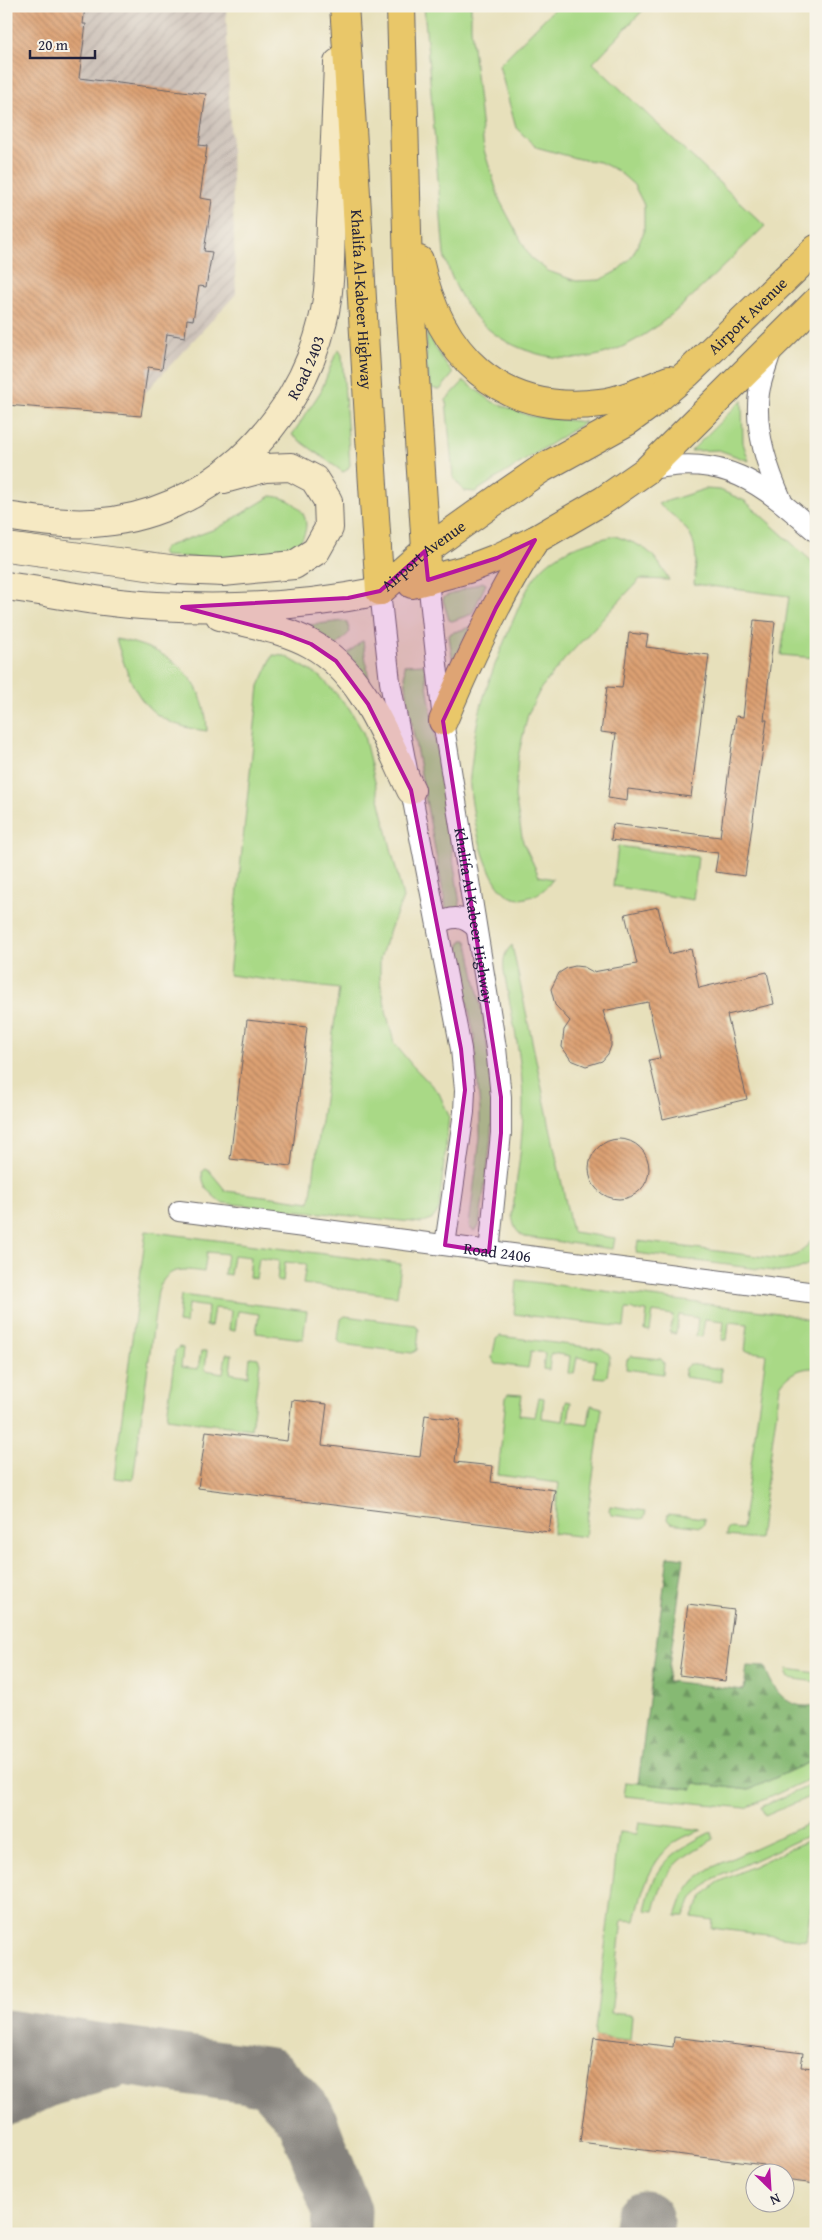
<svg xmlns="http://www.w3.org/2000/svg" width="822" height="2240" font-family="'Gentium Book Plus',serif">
	<defs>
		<pattern id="industrial-furrows" width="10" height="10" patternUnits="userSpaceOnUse" patternTransform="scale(1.25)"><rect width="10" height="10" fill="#cdc2b9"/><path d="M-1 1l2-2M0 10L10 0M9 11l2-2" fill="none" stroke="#b0a6a0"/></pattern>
		<pattern id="forest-firs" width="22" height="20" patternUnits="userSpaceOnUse" patternTransform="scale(1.25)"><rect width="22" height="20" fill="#86b973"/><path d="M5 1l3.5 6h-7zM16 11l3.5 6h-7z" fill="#6d9660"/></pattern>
		<pattern id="building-back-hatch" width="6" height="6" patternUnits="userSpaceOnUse" patternTransform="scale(1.25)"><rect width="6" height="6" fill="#dca072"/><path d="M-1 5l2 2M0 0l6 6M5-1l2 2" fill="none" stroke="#b2825f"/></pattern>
	</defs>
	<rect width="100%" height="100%" fill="#f7f3e8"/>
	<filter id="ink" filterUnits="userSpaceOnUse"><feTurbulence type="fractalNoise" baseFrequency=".02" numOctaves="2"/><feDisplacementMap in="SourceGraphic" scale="10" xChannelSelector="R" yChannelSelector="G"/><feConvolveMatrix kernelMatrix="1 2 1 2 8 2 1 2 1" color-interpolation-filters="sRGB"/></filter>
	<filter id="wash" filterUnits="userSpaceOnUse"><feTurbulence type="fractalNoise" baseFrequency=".0096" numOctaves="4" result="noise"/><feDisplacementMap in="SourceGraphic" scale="20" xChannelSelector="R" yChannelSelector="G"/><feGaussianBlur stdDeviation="1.12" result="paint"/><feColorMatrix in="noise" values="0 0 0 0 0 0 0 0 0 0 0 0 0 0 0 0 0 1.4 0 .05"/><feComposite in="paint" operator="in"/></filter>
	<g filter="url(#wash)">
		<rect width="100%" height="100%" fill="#e7e0bb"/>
		<!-- industrial -->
		<path fill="url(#industrial-furrows)" d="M6,6H226L236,294L129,410L6,394Z"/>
		<!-- green -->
		<path fill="#a9d986" stroke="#667e60" d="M424,6H471V28L484,150L500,201L530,257L548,271L576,281L600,280L617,271L631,258L644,232V205L634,185L618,171L600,162L579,159L536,147L516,128L499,65L557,6H647L593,63L765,226C744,246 724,266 703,286C651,336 598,378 523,349C478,332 457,298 444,255Z
			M427,332L442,359L453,374L440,390L431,388L426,365Z
			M339,350L342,355L350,465L347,470L343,472L292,435L321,391L336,353Z
			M464,381L493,402L530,416L585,422L475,492L464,491L453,477L446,400Z
			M742,400L743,443L749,461L719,450L691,451Z
			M705,489L720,490L745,501L816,565V658L781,655L789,596L694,584C700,540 692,529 658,504Z
			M271,496C310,499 320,538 282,555L231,559L164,556L161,553L165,547L218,528Z
			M615,536C647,547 653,551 669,580L640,579L564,660L541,688L528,714L518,757L515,797L523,842L539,876L553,879C545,890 539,895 526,898C487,909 472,812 470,787C469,778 471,769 472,761C476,709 490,677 509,630C517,612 525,589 538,573C558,549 586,542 615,536Z
			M482,582L486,584L472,614L452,621L449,620L443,600L444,597Z
			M344,621L347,623L350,632L335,647L301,626Z
			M471,627L455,675L449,636L451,633Z
			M116,639C167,648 206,675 207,731C145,724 133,694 116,639Z
			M362,641H363L369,681L346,655Z
			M273,655L285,656L321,677L349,708L363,732L403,898L387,937L380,959V979L387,1015L394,1043L411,1064L439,1093L449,1116L439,1210L433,1218L422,1223L222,1203C211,1194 202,1188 202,1172L207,1168L226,1191L310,1202L339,989L229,975L259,686Z
			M424,664L460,905L454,911L446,908L408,704L404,665Z
			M618,846L698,857L693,900L613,886Z
			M462,940H466L468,943C479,998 492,1054 492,1109C492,1148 484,1188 479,1227L474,1231L470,1228L469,1225L480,1138V1110L474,1035L457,953Z
			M512,945L572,1232L615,1238L613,1249L525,1237C515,1232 514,1226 512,1215C517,1178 523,1141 523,1104C523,1060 511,1014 504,971C503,959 504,953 512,945Z
			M146,1231L401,1264L397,1296L303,1284L306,1264L285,1262L283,1282L277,1281L279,1261L259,1258L256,1279L249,1277L251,1257L233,1255L230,1275L224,1274L227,1254L207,1252L204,1272C182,1269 167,1266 158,1291L133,1480L114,1478Z
			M816,1233V1257C806,1268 795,1271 781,1272L636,1253L638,1241L780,1259C798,1257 807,1249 816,1233Z
			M517,1280L786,1314L816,1322V1368C801,1367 787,1374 780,1386L759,1539L726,1536L727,1528L742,1529L766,1354L745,1351L748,1324L729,1322L727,1340H722L724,1321L705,1319L702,1337L696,1336L698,1318L679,1315L676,1334L670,1333L673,1315L653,1312L650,1331L645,1330L647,1311L626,1309L624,1327L514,1314Z
			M181,1295L307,1311L303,1339L256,1333L259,1314L238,1311L235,1330H229L231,1310L214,1308L211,1326H206L208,1307L188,1304L186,1324L178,1323Z
			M345,1316L416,1325L419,1330L417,1350L412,1353L341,1344L338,1340L341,1319Z
			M500,1336L602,1349L608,1353L610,1356L607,1376L604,1378L594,1377L596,1360L577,1357L574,1374L568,1373L570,1356L551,1353L549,1370L543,1369L545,1353L531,1351L528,1368L496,1364L492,1358L496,1339Z
			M179,1347L183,1348L181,1367L198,1369L201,1351H207L205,1370L223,1373L226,1354H232L230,1373L248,1376L250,1357L258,1358L260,1363L251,1429L167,1418L175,1351Z
			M631,1356L661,1359L664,1363L663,1374L626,1369L627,1360Z
			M689,1364L721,1369V1382L684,1377L685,1368Z
			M508,1394L522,1395L519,1415L535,1417L539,1397L544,1398L542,1418L563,1421L566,1401L571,1402L568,1421L588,1424L591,1405L602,1408L585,1537L553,1533L559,1483L498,1475L506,1398Z
			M610,1506L646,1511L644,1518L641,1519L612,1515L609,1511Z
			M668,1514L704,1518V1524L700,1527L670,1523L667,1519Z
			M788,1669L816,1673V1682L789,1678L787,1674Z
			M816,1759V1776L746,1808L624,1796L626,1782L693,1789V1783L749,1790Z
			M816,1783V1794L765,1816L761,1807Z
			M816,1820V1832L713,1879L693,1898L684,1916H676L683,1896L688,1889L695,1880L711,1868Z
			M639,1822L702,1830C694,1833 685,1836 677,1841C650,1859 642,1891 635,1921L622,1920L611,2013L632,2015L630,2041L594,2037L619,1832L637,1834Z
			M711,1832L714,1839C676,1860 665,1868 654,1911L645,1910C655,1864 670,1853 711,1832Z
			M816,1837V1871L806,1940L712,1928L713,1920L692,1917C698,1901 706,1891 719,1882Z"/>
		<!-- forest -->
		<path fill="url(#forest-firs)" stroke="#546e57" d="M668,1556L684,1558L667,1681L744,1690L747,1666L765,1667C773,1691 788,1711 816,1705V1759L749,1790L694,1783L693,1789L638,1783Z"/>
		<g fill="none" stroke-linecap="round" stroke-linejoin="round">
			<!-- taxiway -->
			<path stroke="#84817b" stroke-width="59" d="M6,2039L269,2077L306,2117L342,2211L341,2234
				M6,2096L48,2077L109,2060
				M642,2234L644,2220"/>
		</g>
		<g id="blocks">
			<!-- building -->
			<path fill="url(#building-back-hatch)" d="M12,6H85L83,24H86L79,78L206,94L199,145L207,146L200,198L212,200L204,251L212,252L206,287L199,286L193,320L187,319L185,337L167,334L162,369L148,367L141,416L6,405V55Z
				M754,620L775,622L764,720H767L745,876L715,872L718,853L611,840L613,824L720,837L736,716L743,717Z
				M629,633L648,635L646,647L709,655L691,797L628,789L627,801L608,798L616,734L601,732L607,687L622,688Z
				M658,907L669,954L691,949L699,988L767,972L774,1004L727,1015L747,1099L663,1119L649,1060L660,1058L648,1002L603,1011L611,1036V1046L608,1054L602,1061L586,1066L571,1060L562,1047L564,1030L570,1021L555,1005L551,989L559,973L567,968L575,966L584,967L593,972L637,964L625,914Z
				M247,1020L307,1027L291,1166L230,1159Z
				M589 1169a30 30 0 1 1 60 0a30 30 0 1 1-60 0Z
				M292,1400L327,1404L322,1445L420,1457L425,1415L460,1420L455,1462L493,1466L491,1482L555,1490L549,1532L198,1488L206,1431L287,1441Z
				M688,1604L734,1610L725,1681L679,1675Z
				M594,2037L673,2047L674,2037L803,2053L801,2067L816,2068V2184L784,2180V2172H763L764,2165L580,2142Z"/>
		</g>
	</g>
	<g filter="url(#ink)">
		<use href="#blocks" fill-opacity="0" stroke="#676468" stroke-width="1"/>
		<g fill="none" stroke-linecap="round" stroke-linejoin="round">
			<!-- minor casing -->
			<g stroke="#676468" stroke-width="22">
				<g id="minor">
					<path d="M772,348C768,363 761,378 759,393C754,428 768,470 782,501"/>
					<path d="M647,470C726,453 760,483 816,532"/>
					<path id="s1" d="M428,580L443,721L496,1048L501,1097V1133L489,1252"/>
					<path d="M380,591L390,682L461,1049L465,1090L464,1112L445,1245"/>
					<path d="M438,924C452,915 464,916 476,928"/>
					<path id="s2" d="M179,1211L816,1293"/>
				</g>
			</g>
			<!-- secondary casing -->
			<g stroke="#676468" stroke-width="30">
				<g id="secondary">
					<path id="s3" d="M6,516C35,520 64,525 93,523C205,517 298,427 323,320C331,288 330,254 331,222C334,169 336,116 338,63"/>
					<path d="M6,547L177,570L223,572L294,565L316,551L329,528L328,501L314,479L291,467L265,468L224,479"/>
					<path d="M6,586C56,593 107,604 157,606C231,610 308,606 380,591"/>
					<path d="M220,616C250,624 284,629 311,644C364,673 386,739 411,790"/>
				</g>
			</g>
			<!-- primary casing -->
			<g stroke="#676468" stroke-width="30">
				<g id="primary">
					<path id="s4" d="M344,6C358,201 366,396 380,591"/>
					<path d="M401,6L408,269L428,580"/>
					<path d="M419,260C439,354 499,416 600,403C623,400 647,389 669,380"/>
					<path d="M412,584L468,569L497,558L535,540L604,500L647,470L816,302"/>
					<path id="s5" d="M380,591L425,551L502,496L541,469L628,421L650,405L688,373L816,249"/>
					<path d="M443,721C469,659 498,597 535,540"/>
				</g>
			</g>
			<!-- minor -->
			<use href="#minor" stroke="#fff" stroke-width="20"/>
			<!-- secondary -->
			<use href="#secondary" stroke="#f6e9c3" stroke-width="28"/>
			<!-- primary -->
			<use href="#primary" stroke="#e9c769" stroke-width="28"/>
		</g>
	</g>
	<!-- marked area -->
	<path fill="#b5179e" fill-opacity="0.2" stroke="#b5179e" stroke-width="4" stroke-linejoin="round" d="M535,540L496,608L443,721L501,1097V1133L489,1252L445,1245L465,1090L461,1049L411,790L368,704L336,661L311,644L282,633L182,607L348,598L380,591L425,551L428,580L497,558Z"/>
	<g text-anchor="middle" stroke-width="5" stroke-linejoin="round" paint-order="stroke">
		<!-- street labels -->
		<g font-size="16" fill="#22223b" stroke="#f7f3e8">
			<text dy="6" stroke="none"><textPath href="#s4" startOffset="294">Khalifa Al-Kabeer Highway</textPath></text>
			<text dy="6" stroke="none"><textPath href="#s5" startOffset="461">Airport Avenue</textPath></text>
			<text dy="6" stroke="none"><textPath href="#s3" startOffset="365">Road 2403</textPath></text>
			<text dy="6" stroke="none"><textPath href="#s5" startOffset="56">Airport Avenue</textPath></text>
			<text dy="6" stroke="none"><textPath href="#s1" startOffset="339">Khalifa Al Kabeer Highway</textPath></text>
			<text dy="6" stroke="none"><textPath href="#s2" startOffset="321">Road 2406</textPath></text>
		</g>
	</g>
	<!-- margin -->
	<rect width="822" height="2240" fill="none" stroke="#f7f3e8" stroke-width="25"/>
	<!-- north arrow -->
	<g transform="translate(770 2188) rotate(155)"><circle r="24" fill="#f7f3e8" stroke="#a29fa3"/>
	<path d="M0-4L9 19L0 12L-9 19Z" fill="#b5179e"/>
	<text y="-8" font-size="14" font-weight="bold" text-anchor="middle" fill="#22223b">N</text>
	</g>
	<!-- scale -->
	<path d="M30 50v8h65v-8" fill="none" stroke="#22223b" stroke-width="2.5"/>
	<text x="38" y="50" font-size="15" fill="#22223b" stroke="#f7f3e8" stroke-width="4" paint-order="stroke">20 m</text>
</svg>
